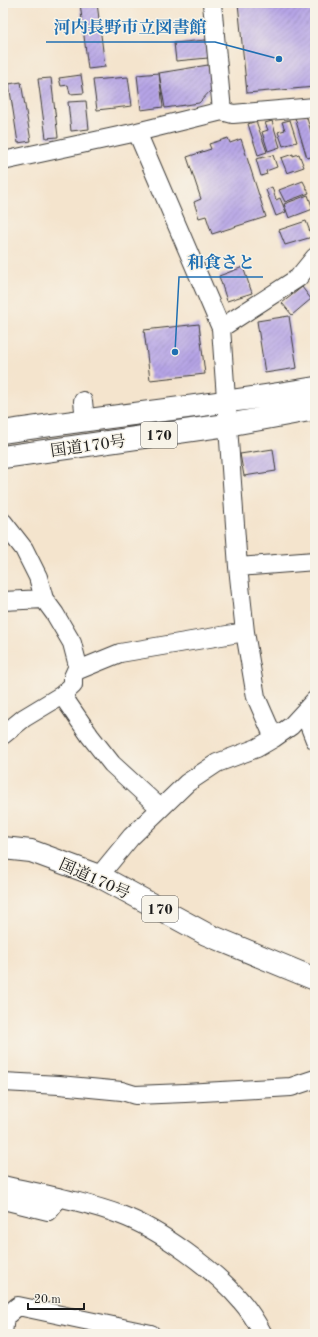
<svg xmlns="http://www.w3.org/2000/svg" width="318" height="1337" font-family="'Old Standard TT','Noto Serif JP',serif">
	<defs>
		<pattern id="building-hatch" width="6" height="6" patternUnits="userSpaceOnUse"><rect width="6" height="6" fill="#b6a4e6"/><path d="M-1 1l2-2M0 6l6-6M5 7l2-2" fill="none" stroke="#9385ba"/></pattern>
	</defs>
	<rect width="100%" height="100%" fill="#f7f3e8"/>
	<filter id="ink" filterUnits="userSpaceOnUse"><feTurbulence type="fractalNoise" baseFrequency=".025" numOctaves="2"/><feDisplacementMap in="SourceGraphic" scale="8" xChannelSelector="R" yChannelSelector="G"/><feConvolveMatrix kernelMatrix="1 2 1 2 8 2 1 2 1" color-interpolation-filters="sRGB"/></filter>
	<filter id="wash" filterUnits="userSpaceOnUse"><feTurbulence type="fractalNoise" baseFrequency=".012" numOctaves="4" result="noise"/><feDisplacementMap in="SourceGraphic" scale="16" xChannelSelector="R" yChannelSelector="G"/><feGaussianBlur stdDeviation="0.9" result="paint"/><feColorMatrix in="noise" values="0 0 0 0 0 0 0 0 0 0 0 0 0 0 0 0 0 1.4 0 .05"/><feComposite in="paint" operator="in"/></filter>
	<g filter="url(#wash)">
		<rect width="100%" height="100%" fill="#f4e4cd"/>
		<g id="blocks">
			<!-- building -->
			<path fill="url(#building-hatch)" d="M80,3H97L105,67L88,69Z
				M238,3H315V87L247,93Z
				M206,40L208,58L176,61L174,43Z
				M208,65L212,89L199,103L165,108L159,73Z
				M159,73L163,107L141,110L137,75Z
				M81,75L84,93L70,94L68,85L61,86L59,78Z
				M128,77L132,106L97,110L93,80Z
				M51,78L58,137L46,138L38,79Z
				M21,82L31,141L18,143L9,84Z
				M86,101L89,129L71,131L68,102Z
				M306,115L315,145V156L307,158L295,118Z
				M290,120L297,142L283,146L278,132L285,130L282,122Z
				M256,121L267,152L258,155L248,124Z
				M272,121L280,147L268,151L262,132L268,130L265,123Z
				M228,138L230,143L241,139L266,217L212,234L206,216L199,218L194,202L201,199L187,157L211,149L209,144Z
				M293,154V156L299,154L304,167L287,173L281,158Z
				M273,155L277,167L266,171L267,174L261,176L256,159Z
				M303,181L309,193L285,202L279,190Z
				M272,187L276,200L280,198L286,212L276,216L266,190Z
				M308,195L313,209L289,218L284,204Z
				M306,221L312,237L285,245L279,230Z
				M243,267L252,293L227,301L219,276Z
				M302,287L311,299L292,315L282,303Z
				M289,316L297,368L265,373L257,321Z
				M199,324L205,374L150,380L144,330Z
				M273,449L276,471L244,476L240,454Z"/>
		</g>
	</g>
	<g filter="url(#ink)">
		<use href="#blocks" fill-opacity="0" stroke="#3c3a37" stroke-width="1"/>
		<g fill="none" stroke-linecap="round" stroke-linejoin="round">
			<!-- minor casing -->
			<g stroke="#3c3a37" stroke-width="20">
				<path id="minor" d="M212,3L222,111
					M3,161L137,132L222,111L233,114L315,107
					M221,328L298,278L315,257
					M83,401L85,420
					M3,522L24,549L38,577L44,599
					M238,567L315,561
					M3,601L44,599L55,614L72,643L78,666L73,677V685L62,695L90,736L112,764L160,808
					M76,671L120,653L245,632
					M304,712L315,740
					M3,735L24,718L62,695
					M274,738L291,726L315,700
					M99,876L131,837L187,783L217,763L257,748L274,738L256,697L245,632L238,567L221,328L137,132
					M3,1082L59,1085L122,1091L135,1095L185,1093L291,1087L315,1079
					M3,1185C42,1194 83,1201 121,1215C159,1229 215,1270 241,1301C250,1311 257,1323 263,1334
					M3,1200L48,1211L59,1198
					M3,1333L5,1317L18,1306L151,1334"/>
			</g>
			<!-- highway casing -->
			<g stroke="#3c3a37" stroke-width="24">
				<path id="highway" d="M3,432C107,416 211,406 315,388
					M3,457L227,425L315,409
					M3,848L31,851L99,876L206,934L315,979"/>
			</g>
			<!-- minor -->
			<use href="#minor" stroke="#fff" stroke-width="18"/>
			<!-- highway -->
			<use href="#highway" stroke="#fff" stroke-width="22"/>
		</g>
	</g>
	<g text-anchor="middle" stroke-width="3" stroke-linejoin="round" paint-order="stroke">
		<!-- shield labels -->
		<g fill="#f7f3e8" stroke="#5e5c59" stroke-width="1">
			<rect x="141" y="422" width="36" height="26" rx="3"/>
			<rect x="142" y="896" width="36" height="26" rx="3"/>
		</g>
		<g font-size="15" font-weight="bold" fill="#1c1c1c">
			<text x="159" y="440">170</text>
			<text x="160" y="914">170</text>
		</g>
		<!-- street labels -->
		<g font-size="16" fill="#1c1c1c" stroke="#f7f3e8">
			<text transform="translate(88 445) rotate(-8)" y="6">国道170号</text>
			<text transform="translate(95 878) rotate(24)" y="6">国道170号</text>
		</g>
	</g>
	<!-- callouts -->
	<path fill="none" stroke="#1f6fb2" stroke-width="1.5" d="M279 59L215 42H46M175 352L179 277H263"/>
	<g fill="#1f6fb2" stroke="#f7f3e8" stroke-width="1.5">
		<circle cx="279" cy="59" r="4"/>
		<circle cx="175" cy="352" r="4"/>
	</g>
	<g font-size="17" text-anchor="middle" font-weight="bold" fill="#1f6fb2" stroke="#f7f3e8" stroke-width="3" stroke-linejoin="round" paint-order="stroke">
		<text x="130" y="33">河内長野市立図書館</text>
		<text x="221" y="268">和食さと</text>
	</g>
	<!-- margin -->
	<rect width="318" height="1337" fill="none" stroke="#f7f3e8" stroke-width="16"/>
	<!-- scale -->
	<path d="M28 1303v6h56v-6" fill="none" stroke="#1c1c1c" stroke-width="2"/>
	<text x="34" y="1303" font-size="12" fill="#1c1c1c" stroke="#f7f3e8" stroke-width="3" paint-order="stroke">20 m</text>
</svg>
